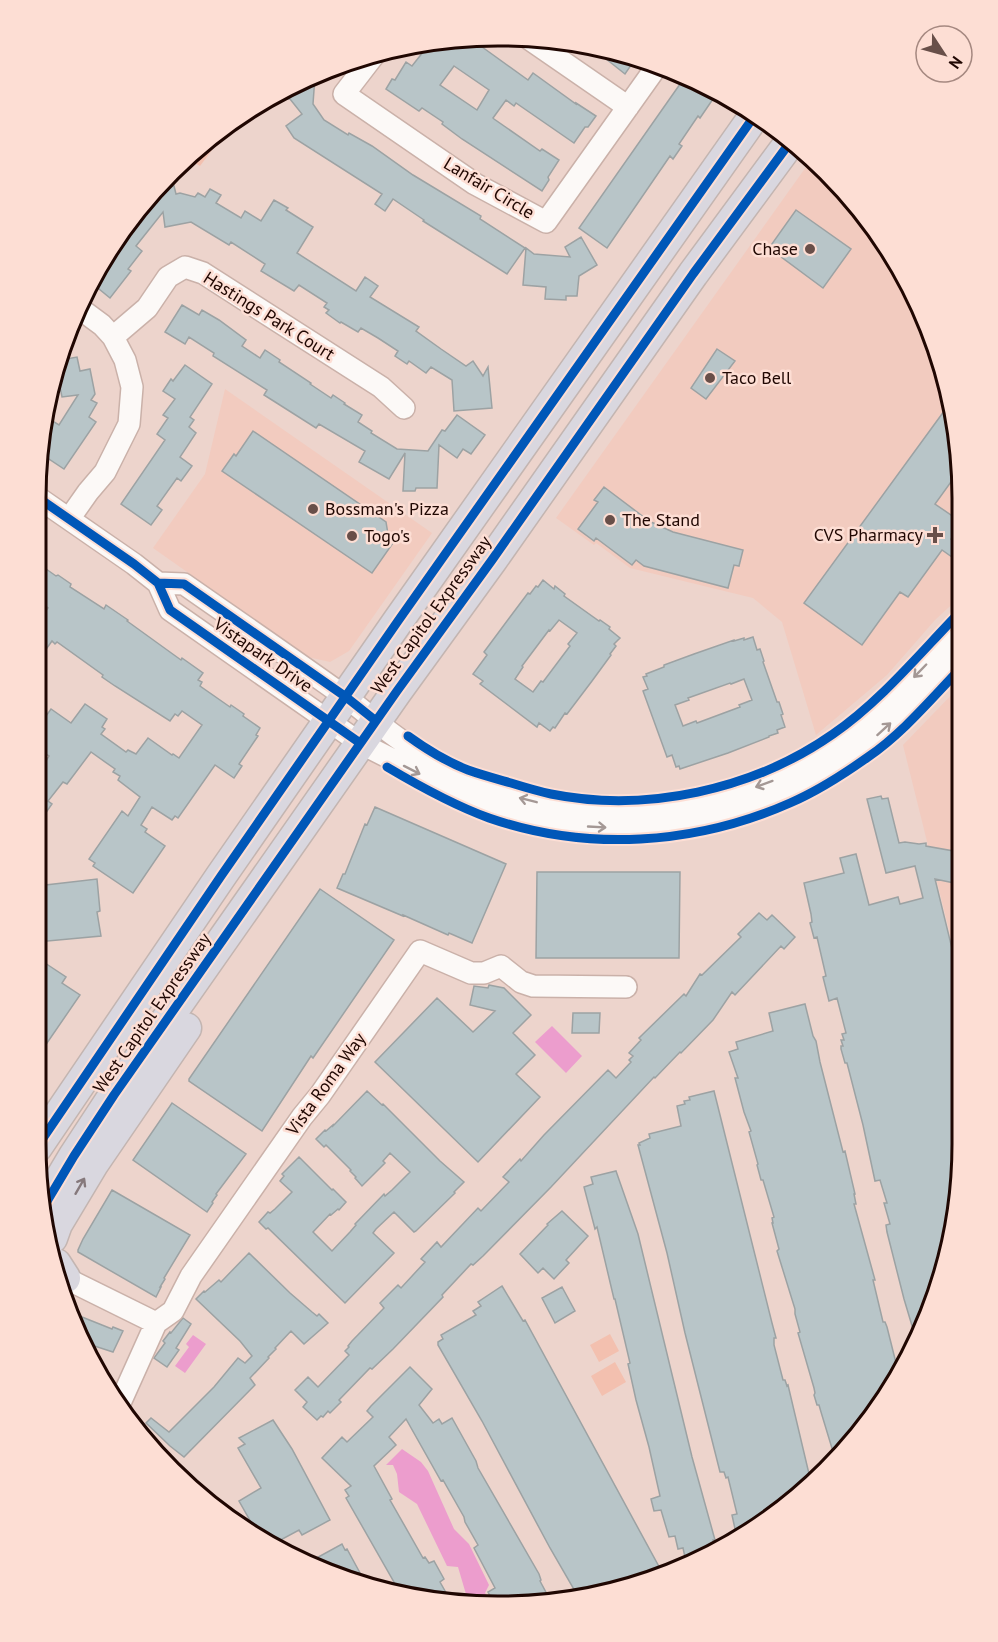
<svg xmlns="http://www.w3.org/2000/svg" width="998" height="1642" font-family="'PT Sans',sans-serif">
	<rect width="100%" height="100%" fill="#edd4cc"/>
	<!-- built -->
	<path fill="#f2cbbf" d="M811,160L847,194L900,268L946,379L961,468L960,597L935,620L887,675L816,735L782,622L753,598L630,568L596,543L594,545L556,518Z
		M225,389L432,533L349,651L330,662L308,657L153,548L205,474Z
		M960,686L959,970L903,745Z"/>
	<!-- green -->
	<path fill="#f3c0af" d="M233,122L200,166L187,158L193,151Z
		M610,1334L619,1351L599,1362L590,1345Z
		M615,1362L626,1382L602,1396L591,1376Z"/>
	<!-- water -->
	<path fill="#ec9dcd" d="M552,1026L582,1056L566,1073L535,1042Z
		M193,1335L206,1344L185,1373L175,1366L189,1347L186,1344Z
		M402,1449L421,1462L428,1471L454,1529L469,1544L489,1585L485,1593L490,1600L502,1605L468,1601L458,1567L447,1566L417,1504L399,1492L397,1474L393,1465H386Z"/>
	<!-- building -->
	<path fill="#b8c5c8" stroke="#9ca2a3" stroke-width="1.5" fill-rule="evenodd" d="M471,39L528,80L533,73L576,104V103L596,116L588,127H585L574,143L516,103L514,106L506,100L493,118L494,119L540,151L542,149L559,160L548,177L549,180L542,191L462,139L442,124L443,122L422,108L419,111L386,89L392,79L395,80L406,62L412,66L431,42L438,40ZM454,66L489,90L477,110L440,85Z
		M591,47L618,52L636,58L625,74Z
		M315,76L313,104L324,120L348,135L349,133L372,146L413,175L481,216L480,219L525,248L507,274L423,221L424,220L393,199L385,211L375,204L382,194L294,138L286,126L302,114L290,99L269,97Z
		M685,77L703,84L716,91L711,98L713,99L700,118L698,116L679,144L682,146L673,159L670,156L607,248L579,228Z
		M174,186L176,194L180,193L195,197L198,193L205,197L210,189L221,195L216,203L241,218L245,211L261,221L274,200L288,208L286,210L313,227L297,253L356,291L365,277L378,286L370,297L419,327L416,331L441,349L466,366L473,361L483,376L488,367L492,408L454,411L452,380L431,367L426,373L409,361L407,364L395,356L398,351L378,338L361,328L358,332L341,322L340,323L326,313L329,310L324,307L327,303L299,285L294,291L261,271L265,264L231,242L229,245L191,222L165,227L163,212L136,246L142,251L128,269L131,271L110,298L93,284L127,224L137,212L157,190Z
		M796,210L851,249L823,288L769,248Z
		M581,237L597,265L579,276L577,296H566V300L545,299L546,287L523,285L526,248L534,254L570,257L565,247Z
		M182,305L199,315L202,310L219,320L246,340L242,346L260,358L265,350L280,360L279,362L311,383L310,384L331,398L333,395L345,403L344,404L362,415L358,422L372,431L371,433L397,449L428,451L442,430L445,431L457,415L485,435L471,454L463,449L457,458L439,445L437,488H416L415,491H403L405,453L389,479L359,462L365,451L319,424L316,428L272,400L264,395L267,390L213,356L214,353L189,337L185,344L165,332Z
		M717,349L735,361L706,399L691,388Z
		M77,357L80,371L90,369L95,394L91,400L97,403L89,417L96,422L64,469L40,453V439L51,420L59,425L78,395L62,397L57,373L61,360Z
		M185,365L212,384L190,417L194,420L189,427L196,433L180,457L192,466L181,481L177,478L157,506L162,510L151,525L121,504L165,440L157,434L168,418L163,415L175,399L163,391L171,379L173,381Z
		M950,403L961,468L935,504L961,522V525L951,539L960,546L952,557L942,550L908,597L900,592L862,645L804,603Z
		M253,431L386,522L389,540L393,543L372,573L222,471L234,454L236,456Z
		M604,487L649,521L673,532L743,550L739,566L734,565L728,588L644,566L636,560L632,565L596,538L594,541L578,529L598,502L594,500Z
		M39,564L56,576L58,575L71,584L70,587L104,609L106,605L128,620L127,621L181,660L182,658L203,673L198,680L202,682L200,686L230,707L231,705L244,714L243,716L260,728L256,735L258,736L239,764L242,766L234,778L215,765L178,818L175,816L172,820L152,807L141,825L147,829L145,832L165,846L133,893L93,866L95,863L89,859L122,811L128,816L140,797L118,780L120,776L113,772L115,769L91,752L67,784L63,782L48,801L52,804L38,824V774L49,756L38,749V727L51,709L71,723L85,704L107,719L102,727L105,729L101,734L126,752L128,750L136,754L148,738L172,755L173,754L179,758L202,725L182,711L178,716L175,714L170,721L115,686L102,677L103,675L57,642L55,644L52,641L39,659V620L48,608L39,601Z
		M543,580L554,589L555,586L565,594L564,596L599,621L600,620L610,627L609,629L620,638L614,644L616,646L610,654L611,655L592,681L567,714L565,713L555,728L553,727L550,731L539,723L537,727L480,684L483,681L473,674L487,655L484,652L510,617L528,593L530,594L536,586L538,587ZM559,620L577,633L568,644L570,646L543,682L541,681L533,692L515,679L523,667L522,666L549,630L550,631Z
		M753,637L757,650L760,649L764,661L763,662L777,702H779L783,714L781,715L785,727L777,730L778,733L769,736V737L728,753L680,769L679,766L676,767L672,755L667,757L643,691L648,689L643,677L647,676L646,674L664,667V665L694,654L734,640V641L744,638V640ZM744,679L752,700L739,705L740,707L697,723L696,721L683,726L675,705L689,700L688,698L730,683L731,684Z
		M881,796L882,799L888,798L899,843L905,842L919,844L926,843V846L959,852V884L935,879L959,977V1086H952L958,1113V1203L927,1320L916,1339L904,1299L887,1232L886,1225L890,1224L884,1203H887L880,1180L875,1181L863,1125L847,1063H845L841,1049V1046H843L841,1040H844L842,1034L846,1033L837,998L829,1001L823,977L826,976L817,937L814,938L810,923L812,922L811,914L804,883L844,873L840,858L856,854L869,905L898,897L900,904L923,898L915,866L886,873L867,799Z
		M375,807L506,864L472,943L449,933L448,935L403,915V916L337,888L343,874H345L365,824L367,825Z
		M537,872H680L679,958H536Z
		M97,879L100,911L97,912L101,936L37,942V886Z
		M320,889L394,940L313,1058L311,1056L262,1131L189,1081V1079Z
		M759,913L767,920L772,915L795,937L784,949L781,946L735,995L732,992L713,1020L681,1053L680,1052L655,1078L654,1077L551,1187L483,1256L473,1265L471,1264L442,1295L443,1297L393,1349L372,1369L370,1368L339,1400L341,1402L330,1413L328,1411L323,1417L321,1416L317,1420L303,1407L307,1402L295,1390L308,1377L318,1387L349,1355L345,1351L349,1347L348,1346L352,1341L384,1308L380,1303L398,1285L401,1288L425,1262L421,1259L437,1242L441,1247L478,1208L481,1211L509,1182L503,1177L520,1159L521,1161L544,1135L608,1070L616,1078L631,1062L629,1060L633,1056L629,1053L641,1040L639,1038L684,994L686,996L700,974L702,975L741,937L738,934Z
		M45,963L66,977L62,983L80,995L36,1059L37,974Z
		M489,985L504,988L531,1015L513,1033L535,1055L516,1074L540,1097L478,1162L375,1062L437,998L473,1032L495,1011L470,1005L474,986L488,988Z
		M805,1004L813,1036L816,1041L820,1062L843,1152L845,1151L855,1194H854L856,1204H854L875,1280H873L883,1322H885L887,1327L898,1371L867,1425L834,1455L821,1412L819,1405H817L814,1395L815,1393L814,1388L798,1333L800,1332L795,1314V1309L777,1251L779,1249L772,1223H773L772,1218L774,1217L763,1180H761L757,1165L758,1164L749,1132L751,1131L744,1112L735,1078H738L729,1052L738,1049L736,1042L773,1031L769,1013Z
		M573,1013H600L599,1033H572Z
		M367,1091L382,1105L383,1104L440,1161L464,1182L454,1192L455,1193L416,1231L414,1232L394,1212L376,1229L373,1233L394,1253L345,1303L268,1228L266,1229L259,1222L268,1212L270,1213L275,1209L292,1192L280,1181L284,1176L282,1174L299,1157L332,1190L333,1189L346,1202L339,1210L338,1209L331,1215L330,1214L313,1232L332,1251L350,1232L356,1225L355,1224L384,1194L385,1196L392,1190L410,1172L390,1153L383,1161L385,1163L362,1186L355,1178L356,1177L350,1171L351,1170L326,1145L324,1147L316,1139L325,1130L326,1131L333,1125V1126Z
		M714,1091L772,1323L776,1338H774V1345L783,1380H785L787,1386L788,1385L810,1478L757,1528L737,1538L732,1515L737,1514L728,1477L726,1478L724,1472H720L685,1333L667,1253L638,1145H640L639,1143L650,1138L649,1134L681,1126L677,1106L685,1104L684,1101L690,1100L689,1097Z
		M172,1103L246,1154L216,1194L217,1195L212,1202L213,1203L207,1212L133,1160Z
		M616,1171L638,1234L692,1457L715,1540H713L715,1548L686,1562L683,1548L678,1549L675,1536L669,1537L661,1510L654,1511L651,1499L660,1496L649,1447L636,1400L628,1364L630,1363L615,1299H614L597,1227L595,1229L584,1187L593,1184L591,1177Z
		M112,1190L190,1235L164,1278L165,1279L160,1287H161L156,1297L78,1252V1250L83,1239Z
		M562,1211L588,1236L566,1260L569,1263L554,1279L543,1268L538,1273L520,1254L548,1225L547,1224Z
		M249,1253L290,1293L312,1312L317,1316L319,1314L328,1323L304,1344L291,1331L275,1348L276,1349L268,1357L269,1358L250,1378L255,1385L184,1457L170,1446L146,1423L151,1418L169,1432L214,1387L238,1358L245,1363L252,1356L240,1341L196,1299L204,1291L205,1292L219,1280L221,1282Z
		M502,1286L523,1321L525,1320L663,1574L648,1582L576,1593L550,1548L482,1421L438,1345V1342L443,1339L441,1335L476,1315L473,1311L481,1306L478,1302Z
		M562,1287L575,1311L555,1323L542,1298Z
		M72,1313L112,1329L113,1327L123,1331L113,1352L88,1344Z
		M183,1318L191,1324L176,1348L179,1350L167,1367L154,1358L165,1343L163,1341L170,1332L171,1333Z
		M410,1367L432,1389L419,1405L433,1423L439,1419L442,1424L452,1418L476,1461L478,1468L539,1574L541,1580L540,1581L549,1598L495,1605L488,1592L495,1588L474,1548L478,1545L465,1522L464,1517L443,1480L441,1481L406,1419L389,1437L396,1445L374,1466L392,1499L390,1500L423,1558L425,1557L429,1563L434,1561L444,1579L440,1582L449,1598L398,1589L346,1498L349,1496L345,1490L351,1486L322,1458L342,1437L347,1442L373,1417L367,1411L371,1406Z
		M273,1420L292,1449L330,1520L302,1535L299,1530L277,1542L256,1531L239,1501L261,1488L238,1448L245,1444L239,1438Z
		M342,1544L345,1550L347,1549L366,1584L351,1582L311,1561Z"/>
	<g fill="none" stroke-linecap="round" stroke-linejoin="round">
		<!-- minor casing -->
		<g stroke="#cab1a9" stroke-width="24">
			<path id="minor" d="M528,38L628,107
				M374,55L344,94L475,184L546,222L657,66
				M113,337L147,308L168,277L185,267L203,273L381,387L404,408
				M40,499L134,564L158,583L170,610L360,743L455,791L492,807L533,819L580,826L629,829L675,825L713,818L763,804L802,786L837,764L873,739L899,716L960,652
				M69,519L88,492L105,472L129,424L132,387L125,360L113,337L102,325L79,308
				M158,583L184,584C237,621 291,658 344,696C365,711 383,729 405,743C436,763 470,782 506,794C577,818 662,819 733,795C767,783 803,772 832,751C880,715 919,671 960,629
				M65,1278L156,1323
				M120,1403L156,1323L173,1311L191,1276L302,1117L320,1095L420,951L471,973H484L501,966L521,982L533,986L626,987"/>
		</g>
		<!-- highway casing -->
		<g stroke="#c3b5b1" stroke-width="33">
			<path id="highway" d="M37,1147L221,876L398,621L755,115
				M46,1203L74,1156L114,1095L397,691L492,560L693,274L791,141
				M52,1238L57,1224L93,1164L186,1028
				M56,1264L65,1278L58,1279"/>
		</g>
		<!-- minor -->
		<use href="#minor" stroke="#fcf9f7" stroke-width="21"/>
		<!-- highway -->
		<use href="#highway" stroke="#d9d7df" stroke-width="30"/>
		<!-- cycleway casing -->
		<g stroke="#fdded4" stroke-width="13">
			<path id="cycleway" d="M40,499L134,564L158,583L170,610L360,743
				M158,583L184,584L346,697L376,721
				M408,736C426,749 447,762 468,770C482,775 497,779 511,783C524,787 537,791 551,794C646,813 753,790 833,734C881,701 920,653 960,612
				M387,767C419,786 453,805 489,818C587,852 695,845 790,803C818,791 844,774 868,757C903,733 931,699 960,669
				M37,1147L221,876L398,621L755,115
				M46,1203L74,1156L114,1095L397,691L492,560L693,274L791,141"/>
		</g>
		<!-- cycleway -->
		<use href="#cycleway" stroke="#0057b8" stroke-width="9"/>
	</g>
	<!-- one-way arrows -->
	<defs><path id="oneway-shaft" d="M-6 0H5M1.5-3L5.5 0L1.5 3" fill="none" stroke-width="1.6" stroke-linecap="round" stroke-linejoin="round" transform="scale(1.5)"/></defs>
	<g stroke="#a49895">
		<use href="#oneway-shaft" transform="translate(920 671) rotate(134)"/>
		<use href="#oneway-shaft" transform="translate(884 729) rotate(-42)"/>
		<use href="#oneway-shaft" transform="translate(412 770) rotate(27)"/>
		<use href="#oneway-shaft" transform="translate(764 784) rotate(160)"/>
		<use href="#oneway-shaft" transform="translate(528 800) rotate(-166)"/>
		<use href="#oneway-shaft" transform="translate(597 827) rotate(3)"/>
	</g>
	<use stroke="#86797c" href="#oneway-shaft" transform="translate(80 1186) rotate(-60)"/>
	<!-- markers -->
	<g fill="#684f49" stroke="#fdded4" stroke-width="2">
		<circle cx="810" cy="249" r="6"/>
		<circle cx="710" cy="378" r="6"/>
		<circle cx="313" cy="509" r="6"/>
		<circle cx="610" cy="520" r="6"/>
		<path d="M932 526h6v6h6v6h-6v6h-6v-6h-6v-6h6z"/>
		<circle cx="352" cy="536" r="6"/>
	</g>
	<g text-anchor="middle" stroke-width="5" stroke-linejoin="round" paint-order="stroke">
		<!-- street labels -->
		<g font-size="18" fill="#200702" stroke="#fdded4">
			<text transform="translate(489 188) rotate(31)" y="6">Lanfair Circle</text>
			<text transform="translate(269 316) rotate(32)" y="6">Hastings Park Court</text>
			<text transform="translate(431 615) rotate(-54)" y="6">West Capitol Expressway</text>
			<text transform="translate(263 655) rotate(35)" y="6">Vistapark Drive</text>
			<text transform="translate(152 1013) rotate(-55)" y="6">West Capitol Expressway</text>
			<text transform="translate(326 1084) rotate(-54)" y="6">Vista Roma Way</text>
		</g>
		<!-- poi labels -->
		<g font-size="18" fill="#200702" stroke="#fdded4" text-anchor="start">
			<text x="798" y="255" text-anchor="end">Chase</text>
			<text x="722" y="384">Taco Bell</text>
			<text x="325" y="515">Bossman's Pizza</text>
			<text x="622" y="526">The Stand</text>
			<text x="923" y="541" text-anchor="end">CVS Pharmacy</text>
			<text x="364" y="542">Togo's</text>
		</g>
	</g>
	<!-- crop -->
	<path d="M0 0H998V1642H0ZM498 46H500A452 452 0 0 1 952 498V1144A452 452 0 0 1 500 1596H498A452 452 0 0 1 46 1144V498A452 452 0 0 1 498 46Z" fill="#fdded4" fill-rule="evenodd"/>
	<path fill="none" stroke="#200702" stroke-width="3" d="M498 46H500A452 452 0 0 1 952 498V1144A452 452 0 0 1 500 1596H498A452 452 0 0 1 46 1144V498A452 452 0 0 1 498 46Z"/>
	<!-- north arrow -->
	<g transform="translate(944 54) rotate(126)"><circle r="28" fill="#fdded4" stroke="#a58880" stroke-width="1.5"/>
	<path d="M0-4.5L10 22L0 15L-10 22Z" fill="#684f49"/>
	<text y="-9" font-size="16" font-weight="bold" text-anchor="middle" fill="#200702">N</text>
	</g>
</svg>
